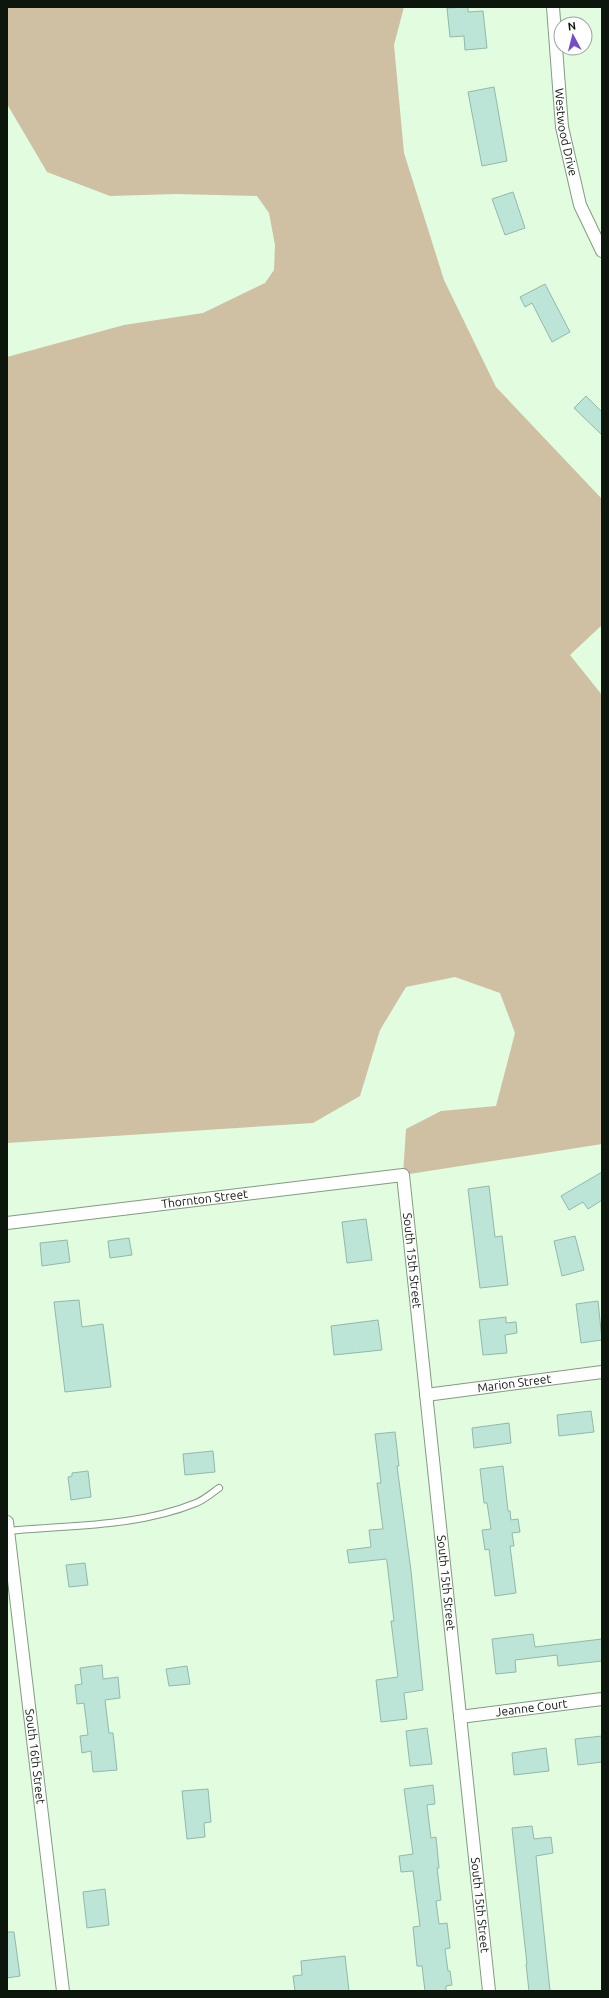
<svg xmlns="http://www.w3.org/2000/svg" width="609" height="1998" font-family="Ubuntu,sans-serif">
	<rect width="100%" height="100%" fill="#e1fcdf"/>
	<!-- green -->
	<path fill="#cfc0a4" d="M7,7H404L394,45L404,153L444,280L496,387L602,499V625L570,655L602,695V1144L403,1175L406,1129L441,1111L496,1106L515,1033L500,993L455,977L406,987L380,1030L360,1096L313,1123L7,1143V357L124,325L203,313L265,283L274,270L275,245L269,213L257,196L176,194L110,196L47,172L7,104Z"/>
	<!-- building -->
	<path fill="#bce5d8" stroke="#91b9ac" d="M468,7V12L483,11L487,48L465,50L464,36L450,37L447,8Z
		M494,87L507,161L482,166L468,92Z
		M513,192L525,228L505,235L492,199Z
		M545,284L570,332L552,342L532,303L525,307L520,297Z
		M586,396L602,412V435L574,408Z
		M602,1172V1200L588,1209L583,1202L569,1210L561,1196Z
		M489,1186L495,1237L502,1236L508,1285L480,1288L468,1189Z
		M366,1219L372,1260L347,1263L342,1222Z
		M575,1236L584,1270L562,1276L554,1241Z
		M129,1238L132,1255L110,1258L108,1241Z
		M67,1240L70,1262L42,1266L40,1243Z
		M79,1300L82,1327L103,1324L111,1387L65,1392L54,1302Z
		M598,1301L602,1340L581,1343L576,1304Z
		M506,1317V1323L516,1322L517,1333L505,1335L507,1353L483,1355L479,1320Z
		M378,1320L382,1350L334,1355L331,1326Z
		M591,1411L594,1432L559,1436L557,1415Z
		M509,1423L511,1443L474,1448L472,1428Z
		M395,1432L399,1466H397L411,1571L423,1690L404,1693L407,1719L381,1722L376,1680L398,1677L391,1621H394L387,1562L386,1559L349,1563L347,1550L371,1547L369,1530L383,1529L377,1483H381L375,1434Z
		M213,1451L215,1472L185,1475L183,1454Z
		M503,1466L508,1511H510L511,1520L518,1519L520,1532L512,1533L514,1546H510L516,1593L495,1596L489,1549L485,1550L482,1530L491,1529L487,1503H484L480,1469Z
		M88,1471L91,1497L71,1500L68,1477L72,1476V1473Z
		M85,1563L88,1585L69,1587L66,1565Z
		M533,1634L535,1647L602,1639V1661L558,1666L557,1655L515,1660L516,1672L496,1674L492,1639Z
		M102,1665L103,1679L118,1677L120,1698L105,1700L109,1733H113L117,1770L93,1772L91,1751L82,1753L80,1736L88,1735L84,1703L77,1704L75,1685L82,1684L80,1668Z
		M187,1666L190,1684L169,1686L166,1669Z
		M427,1728L432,1764L410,1766L406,1731Z
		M602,1736V1762L578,1765L575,1739Z
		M546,1748L549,1771L514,1775L512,1753Z
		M433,1785L435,1804L427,1805L431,1838L436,1837L439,1868H437L441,1900L436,1901L439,1924L447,1923L450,1948L445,1949L448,1971H450L452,1985L446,1986V1991H425L422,1966H417L413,1927L420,1926L413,1871L401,1872L399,1856L413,1854L404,1789Z
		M208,1789L211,1822L204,1823L205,1837L187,1839L182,1791Z
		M532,1826L534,1839L551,1837L553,1853L536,1856L550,1991H529L526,1964H527L512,1828Z
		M105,1889L109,1925L87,1928L83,1892Z
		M7,1932H14L20,1976L7,1978Z
		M345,1956L349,1991H295L293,1976L302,1975L301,1961Z"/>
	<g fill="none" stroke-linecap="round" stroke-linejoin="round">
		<!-- lane casing -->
		<g stroke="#839b81" stroke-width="8">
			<path id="lane" d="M8,1531C70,1525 137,1527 196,1503C204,1500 212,1493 219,1488"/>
		</g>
		<!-- street casing -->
		<g stroke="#839b81" stroke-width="14">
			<g id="street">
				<path id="s1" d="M553,7L562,127L580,205L602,251"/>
				<path id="s2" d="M7,1223L403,1175L489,1991"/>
				<path id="s3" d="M426,1395L602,1372"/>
				<path id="s4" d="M7,1522L63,1991"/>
				<path id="s5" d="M460,1717L602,1699"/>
			</g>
		</g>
		<!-- lane -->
		<use href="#lane" stroke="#fff" stroke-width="6"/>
		<!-- street -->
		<use href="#street" stroke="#fff" stroke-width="12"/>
	</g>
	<g text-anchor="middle" stroke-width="3.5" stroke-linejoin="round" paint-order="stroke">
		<!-- street labels -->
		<g font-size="12" fill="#0d160c" stroke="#fff">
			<text dy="4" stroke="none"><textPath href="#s1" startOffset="126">Westwood Drive</textPath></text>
			<text dy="4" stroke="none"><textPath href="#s2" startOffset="199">Thornton Street</textPath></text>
			<text dy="4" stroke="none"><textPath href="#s2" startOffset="485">South 15th Street</textPath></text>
			<text dy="4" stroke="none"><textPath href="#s3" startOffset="89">Marion Street</textPath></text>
			<text dy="4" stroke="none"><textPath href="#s2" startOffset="809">South 15th Street</textPath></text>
			<text dy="4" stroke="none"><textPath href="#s5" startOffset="72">Jeanne Court</textPath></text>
			<text dy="4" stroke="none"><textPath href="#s4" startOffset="236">South 16th Street</textPath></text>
			<text dy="4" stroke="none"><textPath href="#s2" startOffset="1133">South 15th Street</textPath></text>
		</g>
	</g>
	<!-- border -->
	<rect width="609" height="1998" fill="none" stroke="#0d160c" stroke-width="16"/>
	<!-- north arrow -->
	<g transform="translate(573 36) rotate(353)"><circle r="19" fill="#ffffff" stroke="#9ea29e"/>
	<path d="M0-3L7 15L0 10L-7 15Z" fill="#744ec7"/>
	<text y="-6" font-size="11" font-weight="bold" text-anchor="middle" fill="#0d160c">N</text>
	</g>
</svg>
